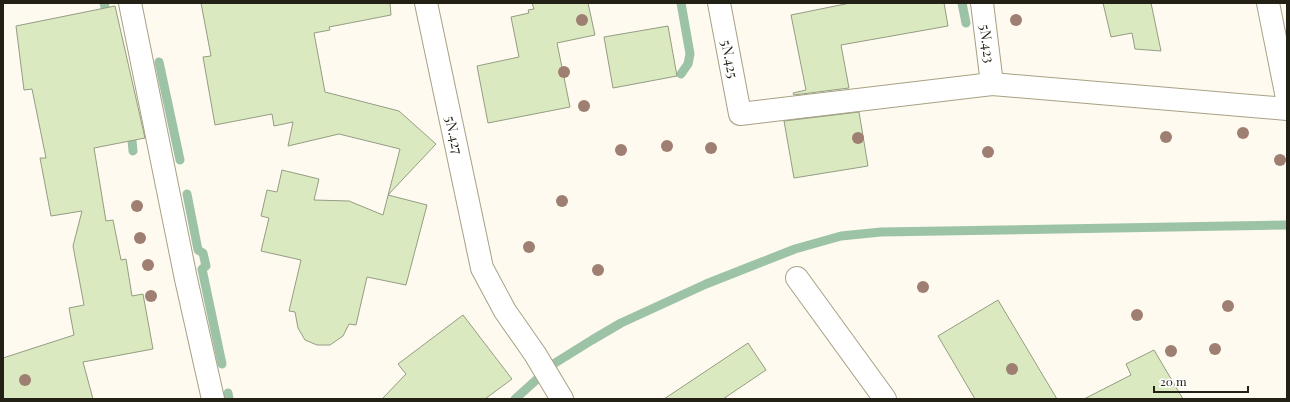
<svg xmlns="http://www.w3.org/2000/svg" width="1290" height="402" font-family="'Playfair Display',serif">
	<rect width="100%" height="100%" fill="#fefaef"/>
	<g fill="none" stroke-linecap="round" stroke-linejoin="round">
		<!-- stream -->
		<path stroke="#9dc3a7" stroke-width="9" d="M104,3L108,19
			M681,3L690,54L688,64L681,74
			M962,3L966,23
			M159,62L180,160
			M131,130L133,151
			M187,194L198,250L203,253L206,266L202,269L222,364
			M228,393L229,399
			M515,399L555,363L592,340L621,323L706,284L795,249L841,236L881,232L1287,225"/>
	</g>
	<!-- building -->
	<path fill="#dbe9c0" stroke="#949d83" d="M201,3H390L391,15L329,27L330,30L314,33L325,92L399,111L436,144L388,195L427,205L406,285L367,277L356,325L349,324L343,336L330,345H317L305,340L298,328L295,312L289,311L301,260L261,251L269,218L261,216L267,190L277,192L282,170L319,179L314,200L349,201L383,215L400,149L339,134L288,146L293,122L274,126L272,114L215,125L203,57L211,56Z
		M532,3H588L595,35L557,43L570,107L488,123L477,66L519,57L511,17L529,13L528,10L534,9Z
		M850,3H944L948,26L841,45L849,88L794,95L793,93L806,90L791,15Z
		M1103,3H1151L1161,51L1135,49L1132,33L1111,37Z
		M115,6L145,138L94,148L106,221L113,220L121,260L126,259L132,296L143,294L153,349L83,362L93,399H3V358L74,335L69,308L84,305L73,246L82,211L51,216L40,158H46L32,89L24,90L16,26Z
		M668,26L677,76L613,88L604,37Z
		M859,112L868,166L794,178L784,121Z
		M998,300L1057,399H975L938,336Z
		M463,315L512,379L485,399H382L406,374L398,364Z
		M748,343L766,370L723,399H664Z
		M1154,350L1183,399H1084L1131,375L1126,364Z"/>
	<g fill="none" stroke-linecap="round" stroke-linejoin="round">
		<!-- street casing -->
		<g stroke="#a8a085" stroke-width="24">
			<g id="street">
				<path d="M130,3L186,279L213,399"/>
				<path id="s1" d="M426,3L482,268L505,311L535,354L562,399"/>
				<path id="s2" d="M719,3L740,114L992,84L1287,109"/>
				<path id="s3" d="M982,3L992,84"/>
				<path d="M1268,3L1287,98"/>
				<path d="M797,278L885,399"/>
			</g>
		</g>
		<!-- street -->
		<use href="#street" stroke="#fff" stroke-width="22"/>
	</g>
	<!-- trees -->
	<g fill="#9f7f72">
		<circle cx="582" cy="20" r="6"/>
		<circle cx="1016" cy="20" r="6"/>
		<circle cx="564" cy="72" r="6"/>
		<circle cx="584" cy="106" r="6"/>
		<circle cx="1243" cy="133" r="6"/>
		<circle cx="1166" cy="137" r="6"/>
		<circle cx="858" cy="138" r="6"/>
		<circle cx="667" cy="146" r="6"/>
		<circle cx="711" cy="148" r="6"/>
		<circle cx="621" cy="150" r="6"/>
		<circle cx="988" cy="152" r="6"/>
		<circle cx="1280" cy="160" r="6"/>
		<circle cx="562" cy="201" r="6"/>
		<circle cx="137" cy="206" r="6"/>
		<circle cx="140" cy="238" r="6"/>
		<circle cx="529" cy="247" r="6"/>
		<circle cx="148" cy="265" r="6"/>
		<circle cx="598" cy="270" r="6"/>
		<circle cx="923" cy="287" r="6"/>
		<circle cx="151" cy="296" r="6"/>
		<circle cx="1228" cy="306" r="6"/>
		<circle cx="1137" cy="315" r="6"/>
		<circle cx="1215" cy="349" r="6"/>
		<circle cx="1171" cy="351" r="6"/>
		<circle cx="1012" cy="369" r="6"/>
		<circle cx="25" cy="380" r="6"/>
	</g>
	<g text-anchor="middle" stroke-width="4" stroke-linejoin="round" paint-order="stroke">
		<!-- street labels -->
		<g font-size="14" fill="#232016" stroke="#fff">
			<text dy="5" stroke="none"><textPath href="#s3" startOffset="41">5N.423</textPath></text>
			<text dy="5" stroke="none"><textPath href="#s2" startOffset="57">5N.425</textPath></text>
			<text dy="5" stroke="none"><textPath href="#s1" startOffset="135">5N.427</textPath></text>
		</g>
	</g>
	<!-- border -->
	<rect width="1290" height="402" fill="none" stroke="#232016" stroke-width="8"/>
	<!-- scale -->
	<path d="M1154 386v6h94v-6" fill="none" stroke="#232016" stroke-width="2"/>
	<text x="1160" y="386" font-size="12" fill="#232016" stroke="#ffffff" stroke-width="3" paint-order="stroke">20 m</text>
</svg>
